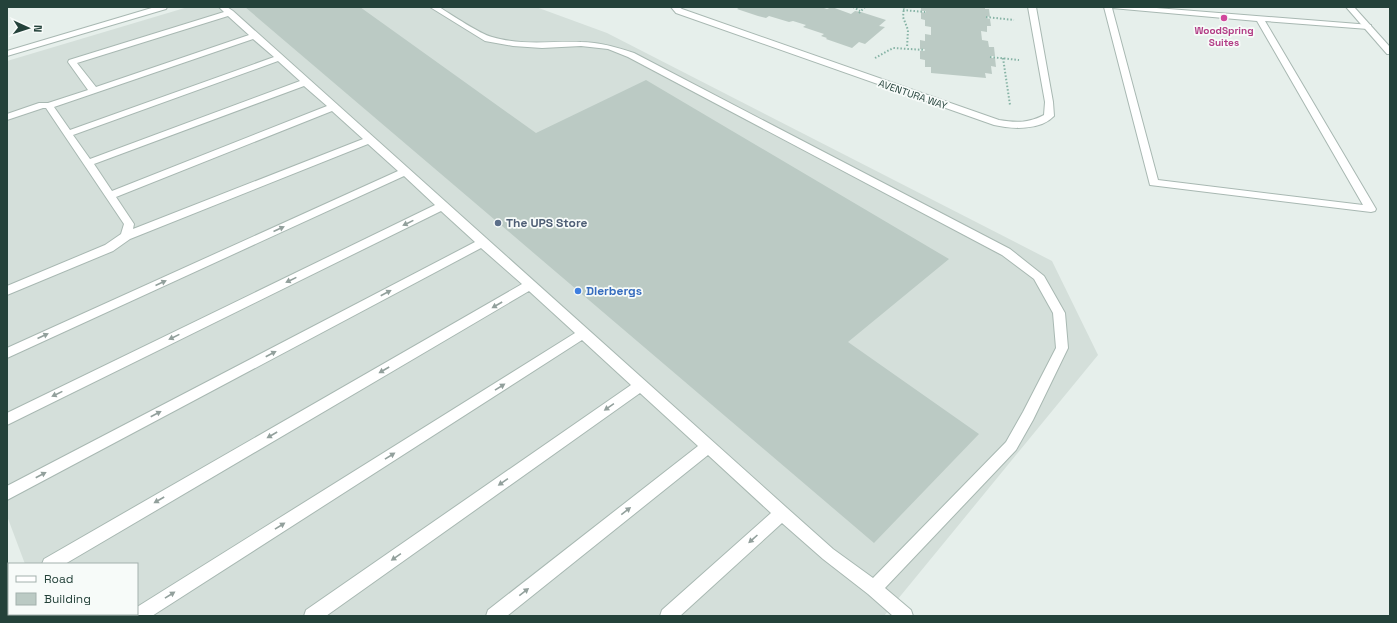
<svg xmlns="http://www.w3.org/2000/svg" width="1397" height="623" font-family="'Space Grotesk',sans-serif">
	<rect width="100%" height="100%" fill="#e6efeb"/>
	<!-- built -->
	<path fill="#d4dfda" d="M188,7H536L607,33L1052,261L1098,355L884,616H44L43,614H137V564H25L7,516V61Z"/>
	<!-- building -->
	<path fill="#bbcac4" d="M245,7H360L536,133L646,80L949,259L848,342L979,434L874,543Z
		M740,7H821L827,9L832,7L851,14L855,11L861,12L886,20L879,26L885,27L865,44L859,42L852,48L826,39L827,38L821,36L824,34L803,27L806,25L793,21L789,22L769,16L766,18L758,16L737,9Z
		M921,7H985V9H989L990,17L986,16V18L990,19L991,26H987V32L981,31L982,40L988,41L989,47H994L995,56H990V58H995L996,67L991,66L992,74L985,73L986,78L931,73V67H925V60L920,59V51H925V49H920V40L925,41V34L931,35V27L925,26V20L921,19V12L925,13L926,11H921Z"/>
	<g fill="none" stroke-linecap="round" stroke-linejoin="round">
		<!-- service casing -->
		<g stroke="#a8b8b2" stroke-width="2">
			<path id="service" d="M219,7H227L233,11L787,508L833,549L873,578L1006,442L1023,412L1056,348L1053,313L1034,279L1002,255L628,57L608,49L581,46L542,48L513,46L485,41L430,7H439C452,15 480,34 492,37C523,46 550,41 581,42C599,42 616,47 634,53L1010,249L1044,276L1065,313L1068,348L1033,420L1016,450L885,588L911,610L913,616H893L868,594L823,559L782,523L680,616H660L662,610L771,513L708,455L507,616H486L488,610L698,446L640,393L326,616H304L306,610L631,385L582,340L152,616H129L130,614H137V607L575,333L529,291L65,564H42L44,559L522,284L481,248L7,500V486L475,242L441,211L7,425V413L435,205L404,176L7,358V348L398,171L368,144L130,239L113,251L7,295V286L105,245L121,234L124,224L46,108H43L7,120V114L39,103H48L88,90L68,62L69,60L224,12ZM228,16L249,35L96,87L77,63ZM253,39L274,57L70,130L54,107ZM278,61L300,81L90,159L73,135ZM304,86L327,106L112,191L94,164ZM332,111L363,139L133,229L134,224L116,197Z
				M1104,7H1144L1371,25V29H1368L1265,21L1376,209L1375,211L1371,212L1150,185ZM1112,8L1257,21L1363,205L1158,180Z
				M9,602V614H16L14,616H7V603Z"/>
		</g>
		<!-- minor casing -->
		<g stroke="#a8b8b2" stroke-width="2">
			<path id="minor" d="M155,7H167L166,9L7,56V51Z
				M671,7H679L682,9L999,120C1016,123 1029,123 1044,115L1045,102L1028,7H1036L1053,102L1054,116C1040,131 1011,129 994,125L676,13Z
				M7,581L9,582V603L7,602Z
				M9,608V614H22L23,616H7Z"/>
		</g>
		<!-- tertiary casing -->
		<g stroke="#a8b8b2" stroke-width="2">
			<path id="tertiary" d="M1346,7H1354L1390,47V54H1387Z"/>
		</g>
		<!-- path -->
		<path stroke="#86b3a5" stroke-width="2" stroke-dasharray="1.5 2" stroke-linecap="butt" d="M853,7L860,11
			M904,7L903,17L908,30L907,48
			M903,10L925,12
			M859,13L865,7
			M986,17L1014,20
			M990,57L1019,60
			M875,58L893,48L925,50
			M1003,58L1010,105"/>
		<!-- service -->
		<use href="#service" fill="#fff" fill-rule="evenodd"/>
		<!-- minor -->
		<use href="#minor" fill="#fff" fill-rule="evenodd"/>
		<!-- tertiary -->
		<use href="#tertiary" fill="#fff" fill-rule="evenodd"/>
	</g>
	<!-- one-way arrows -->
	<defs><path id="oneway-solid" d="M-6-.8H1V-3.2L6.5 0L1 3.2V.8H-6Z"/></defs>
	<g fill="#92a09c">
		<use href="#oneway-solid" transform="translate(408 223) rotate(154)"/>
		<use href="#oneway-solid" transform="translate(279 229) rotate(-24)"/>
		<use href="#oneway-solid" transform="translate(291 280) rotate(154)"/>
		<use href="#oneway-solid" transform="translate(161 283) rotate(-24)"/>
		<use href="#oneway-solid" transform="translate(386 293) rotate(-28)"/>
		<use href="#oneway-solid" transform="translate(497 305) rotate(150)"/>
		<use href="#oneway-solid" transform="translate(43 336) rotate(-24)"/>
		<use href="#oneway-solid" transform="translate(174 337) rotate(154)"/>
		<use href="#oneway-solid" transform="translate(271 354) rotate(-28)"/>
		<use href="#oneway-solid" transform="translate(384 370) rotate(150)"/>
		<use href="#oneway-solid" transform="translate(500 387) rotate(-32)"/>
		<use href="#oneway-solid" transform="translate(57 394) rotate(154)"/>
		<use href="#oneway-solid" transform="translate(609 407) rotate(145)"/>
		<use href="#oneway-solid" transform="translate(156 414) rotate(-28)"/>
		<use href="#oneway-solid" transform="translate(272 435) rotate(150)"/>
		<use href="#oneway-solid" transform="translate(390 456) rotate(-32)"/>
		<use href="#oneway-solid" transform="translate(41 475) rotate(-28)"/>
		<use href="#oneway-solid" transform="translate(503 482) rotate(145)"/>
		<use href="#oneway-solid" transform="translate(159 500) rotate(150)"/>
		<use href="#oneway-solid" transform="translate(626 511) rotate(-38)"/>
		<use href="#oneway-solid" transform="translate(280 526) rotate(-32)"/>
		<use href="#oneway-solid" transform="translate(753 539) rotate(138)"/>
		<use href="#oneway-solid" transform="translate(396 557) rotate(145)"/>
		<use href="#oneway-solid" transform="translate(524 592) rotate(-38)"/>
		<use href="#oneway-solid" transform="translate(170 595) rotate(-32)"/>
	</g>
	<!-- markers -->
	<circle fill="#d1479c" stroke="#f7fbf9" stroke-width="1.5" cx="1224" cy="18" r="4"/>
	<circle fill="#5c6f8a" stroke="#f7fbf9" stroke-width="1.5" cx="498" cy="223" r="4"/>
	<circle fill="#3f7fe0" stroke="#f7fbf9" stroke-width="1.5" cx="578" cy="291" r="4"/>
	<g text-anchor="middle" stroke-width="3.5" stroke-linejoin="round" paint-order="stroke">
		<!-- far-hotel labels -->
		<g font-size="10" font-weight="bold" fill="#b23c85" stroke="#f7fbf9">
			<text x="1224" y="34">WoodSpring<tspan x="1224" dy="12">Suites</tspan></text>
		</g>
		<!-- far-street labels -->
		<g font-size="10" fill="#24423a" stroke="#f7fbf9">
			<text transform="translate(913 94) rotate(19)" y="4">AVENTURA WAY</text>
		</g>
		<!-- service labels -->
		<g font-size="12" font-weight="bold" fill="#4e5e75" stroke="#f7fbf9" text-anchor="start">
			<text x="506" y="227">The UPS Store</text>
		</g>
		<!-- shop labels -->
		<g font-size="12" font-weight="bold" fill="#366cbe" stroke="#f7fbf9" text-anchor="start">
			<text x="586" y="295">Dierbergs</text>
		</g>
	</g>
	<!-- border -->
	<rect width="1397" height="623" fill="none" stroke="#24423a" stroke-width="16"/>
	<!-- legend -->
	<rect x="8" y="563" width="130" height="52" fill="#f7fbf9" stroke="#a3b1ad"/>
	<rect x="16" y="576" width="20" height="6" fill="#ffffff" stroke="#a3b1ad"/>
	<text x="44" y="583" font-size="12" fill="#24423a">Road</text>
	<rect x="16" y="593" width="20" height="12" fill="#bbcac4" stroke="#a3b1ad"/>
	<text x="44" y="603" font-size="12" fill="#24423a">Building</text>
	<!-- north arrow -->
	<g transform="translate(28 28) rotate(93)" stroke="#f7fbf9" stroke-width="3" paint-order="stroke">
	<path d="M0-3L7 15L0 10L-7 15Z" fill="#24423a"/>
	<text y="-6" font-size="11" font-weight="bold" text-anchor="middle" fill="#24423a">N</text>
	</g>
</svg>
